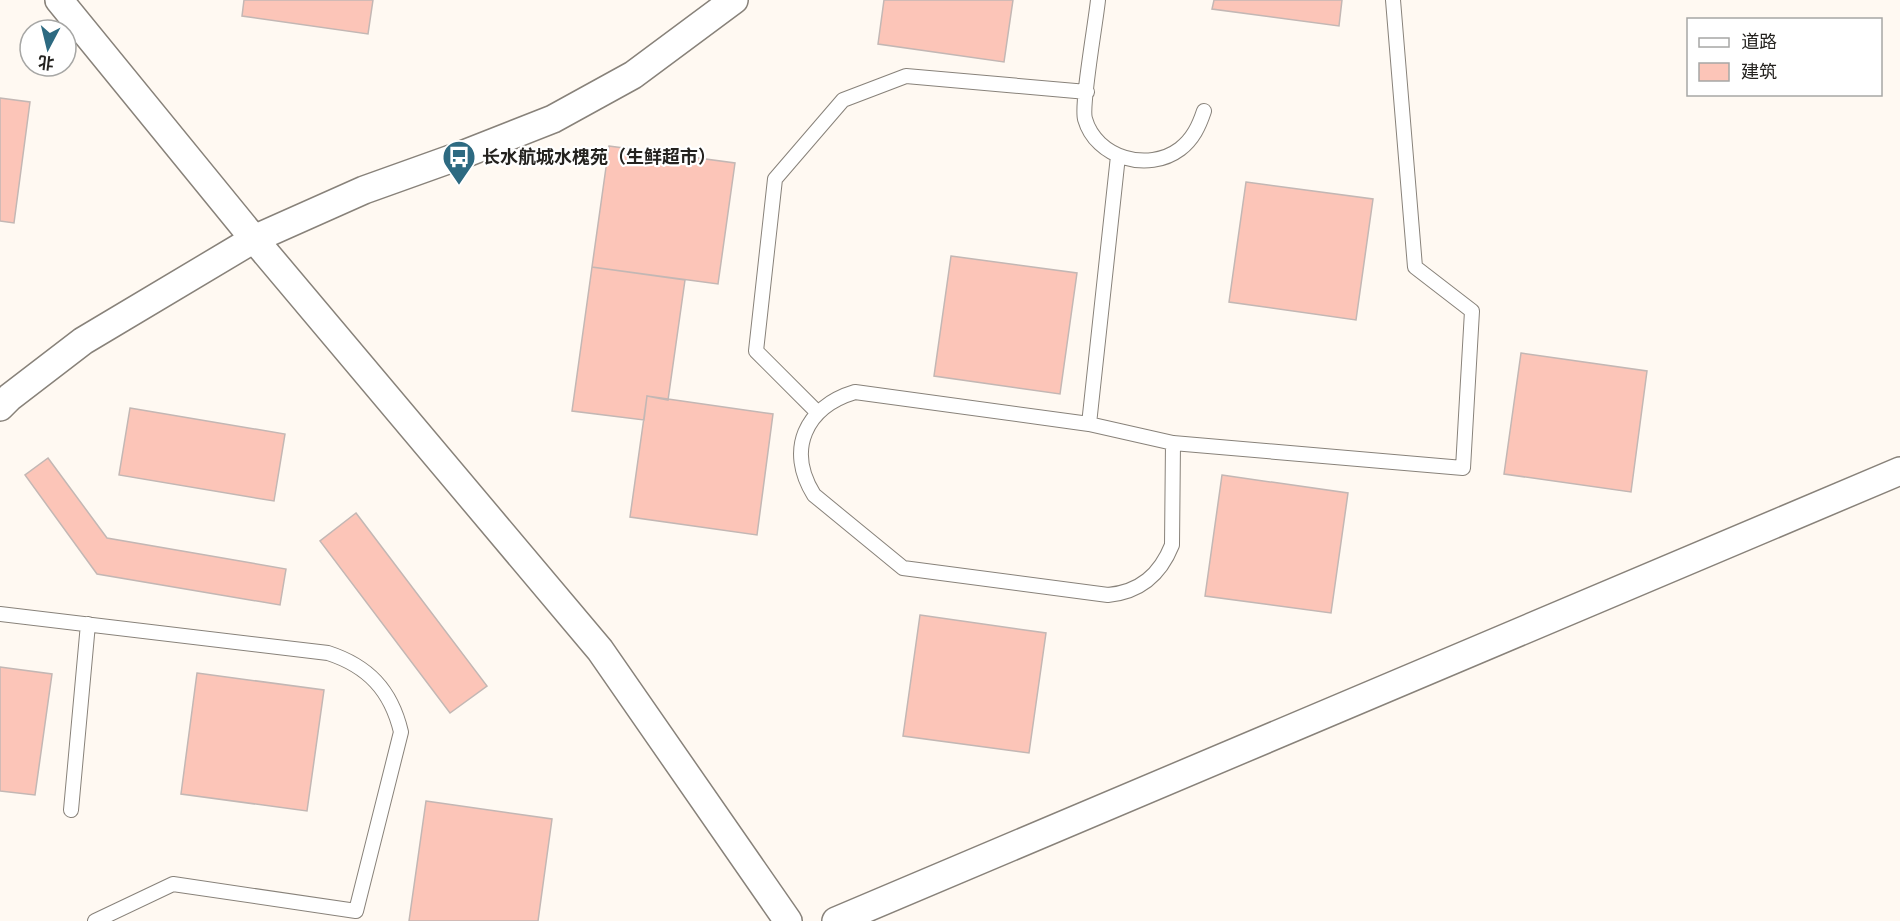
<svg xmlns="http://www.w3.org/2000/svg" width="1900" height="921" font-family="'Archivo Narrow','Noto Sans SC',sans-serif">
	<rect width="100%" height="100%" fill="#fff9f2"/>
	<!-- building -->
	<path fill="#fcc5b8" stroke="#c3b7b4" stroke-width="1.5" d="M244,0H373L368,34L242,16Z
		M884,0H1013L1004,62L878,44Z
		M1214,0H1342L1339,26L1212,9Z
		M0,98L30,102L14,223L0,221Z
		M609,146L735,163L718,284L592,267Z
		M1246,182L1373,199L1356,320L1229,302Z
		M951,256L1077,273L1060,394L934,376Z
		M592,267L685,280L668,400L647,396L644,420L572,411Z
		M1521,353L1647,371L1631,492L1504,474Z
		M647,396L773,414L757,535L630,517Z
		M130,408L285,434L274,501L119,475Z
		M48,458L107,538L286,569L280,605L97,574L25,475Z
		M1222,475L1348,493L1331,613L1205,596Z
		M356,513L487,686L450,713L320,541Z
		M920,615L1046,633L1029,753L903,736Z
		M0,667L52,674L35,795L0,791Z
		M197,673L324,690L307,811L181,794Z
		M426,801L552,819L538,921H409Z"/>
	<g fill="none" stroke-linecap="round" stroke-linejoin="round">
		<!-- service casing -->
		<g stroke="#88827a" stroke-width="16">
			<path id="service" d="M1098,0C1096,21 1081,105 1085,119C1096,158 1148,173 1180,149C1193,139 1199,126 1204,111
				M818,413L756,351L775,179L843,100L906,76L1087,92
				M1089,424L1118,156
				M1173,443L1172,545C1160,575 1140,592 1108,595L903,568L814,495C786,450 805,407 855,392L1089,424L1173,443L1463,468L1472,311L1415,267L1393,0
				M0,614L328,653C368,666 391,690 401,732L356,911L173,884L95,921
				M71,810L88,624"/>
		</g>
		<!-- minor casing -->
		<g stroke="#88827a" stroke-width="30">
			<path id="minor" d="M59,0L254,239L600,650L788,921
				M0,407L10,397L83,341L254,239L364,190L459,156L553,119L633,75L734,0
				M836,921L1900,471"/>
		</g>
		<!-- service -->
		<use href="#service" stroke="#fff" stroke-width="14"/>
		<!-- minor -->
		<use href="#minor" stroke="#fff" stroke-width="27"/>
	</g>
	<!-- icons -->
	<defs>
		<g id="bus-pin" transform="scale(1.725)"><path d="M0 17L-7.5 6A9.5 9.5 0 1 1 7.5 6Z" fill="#2d6a81" stroke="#fff"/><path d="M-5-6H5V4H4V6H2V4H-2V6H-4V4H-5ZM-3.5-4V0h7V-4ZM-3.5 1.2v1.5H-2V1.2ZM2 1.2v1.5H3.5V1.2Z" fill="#fff"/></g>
	</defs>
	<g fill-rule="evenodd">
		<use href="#bus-pin" x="459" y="157"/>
	</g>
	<g text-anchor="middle" stroke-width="4.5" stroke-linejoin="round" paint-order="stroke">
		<!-- poi labels -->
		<g font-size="18" font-weight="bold" fill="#24221f" stroke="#fff" text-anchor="start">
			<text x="482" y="163">长水航城水槐苑（生鲜超市）</text>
		</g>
	</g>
	<!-- legend -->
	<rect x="1687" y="18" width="195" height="78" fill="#ffffff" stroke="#a7a7a5" stroke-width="1.5"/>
	<rect x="1699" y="38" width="30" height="9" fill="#ffffff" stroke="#a7a7a5" stroke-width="1.5"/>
	<text x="1741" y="48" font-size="18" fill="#24221f">道路</text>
	<rect x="1699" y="63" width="30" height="18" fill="#fcc5b8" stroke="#a7a7a5" stroke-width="1.5"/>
	<text x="1741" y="78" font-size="18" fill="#24221f">建筑</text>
	<!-- north arrow -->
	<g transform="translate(48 48) rotate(187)"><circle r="28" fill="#ffffff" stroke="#a7a7a5" stroke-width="1.5"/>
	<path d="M0-4.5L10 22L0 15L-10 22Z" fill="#2d6a81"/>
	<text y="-9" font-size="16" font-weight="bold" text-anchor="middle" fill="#24221f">北</text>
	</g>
</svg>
